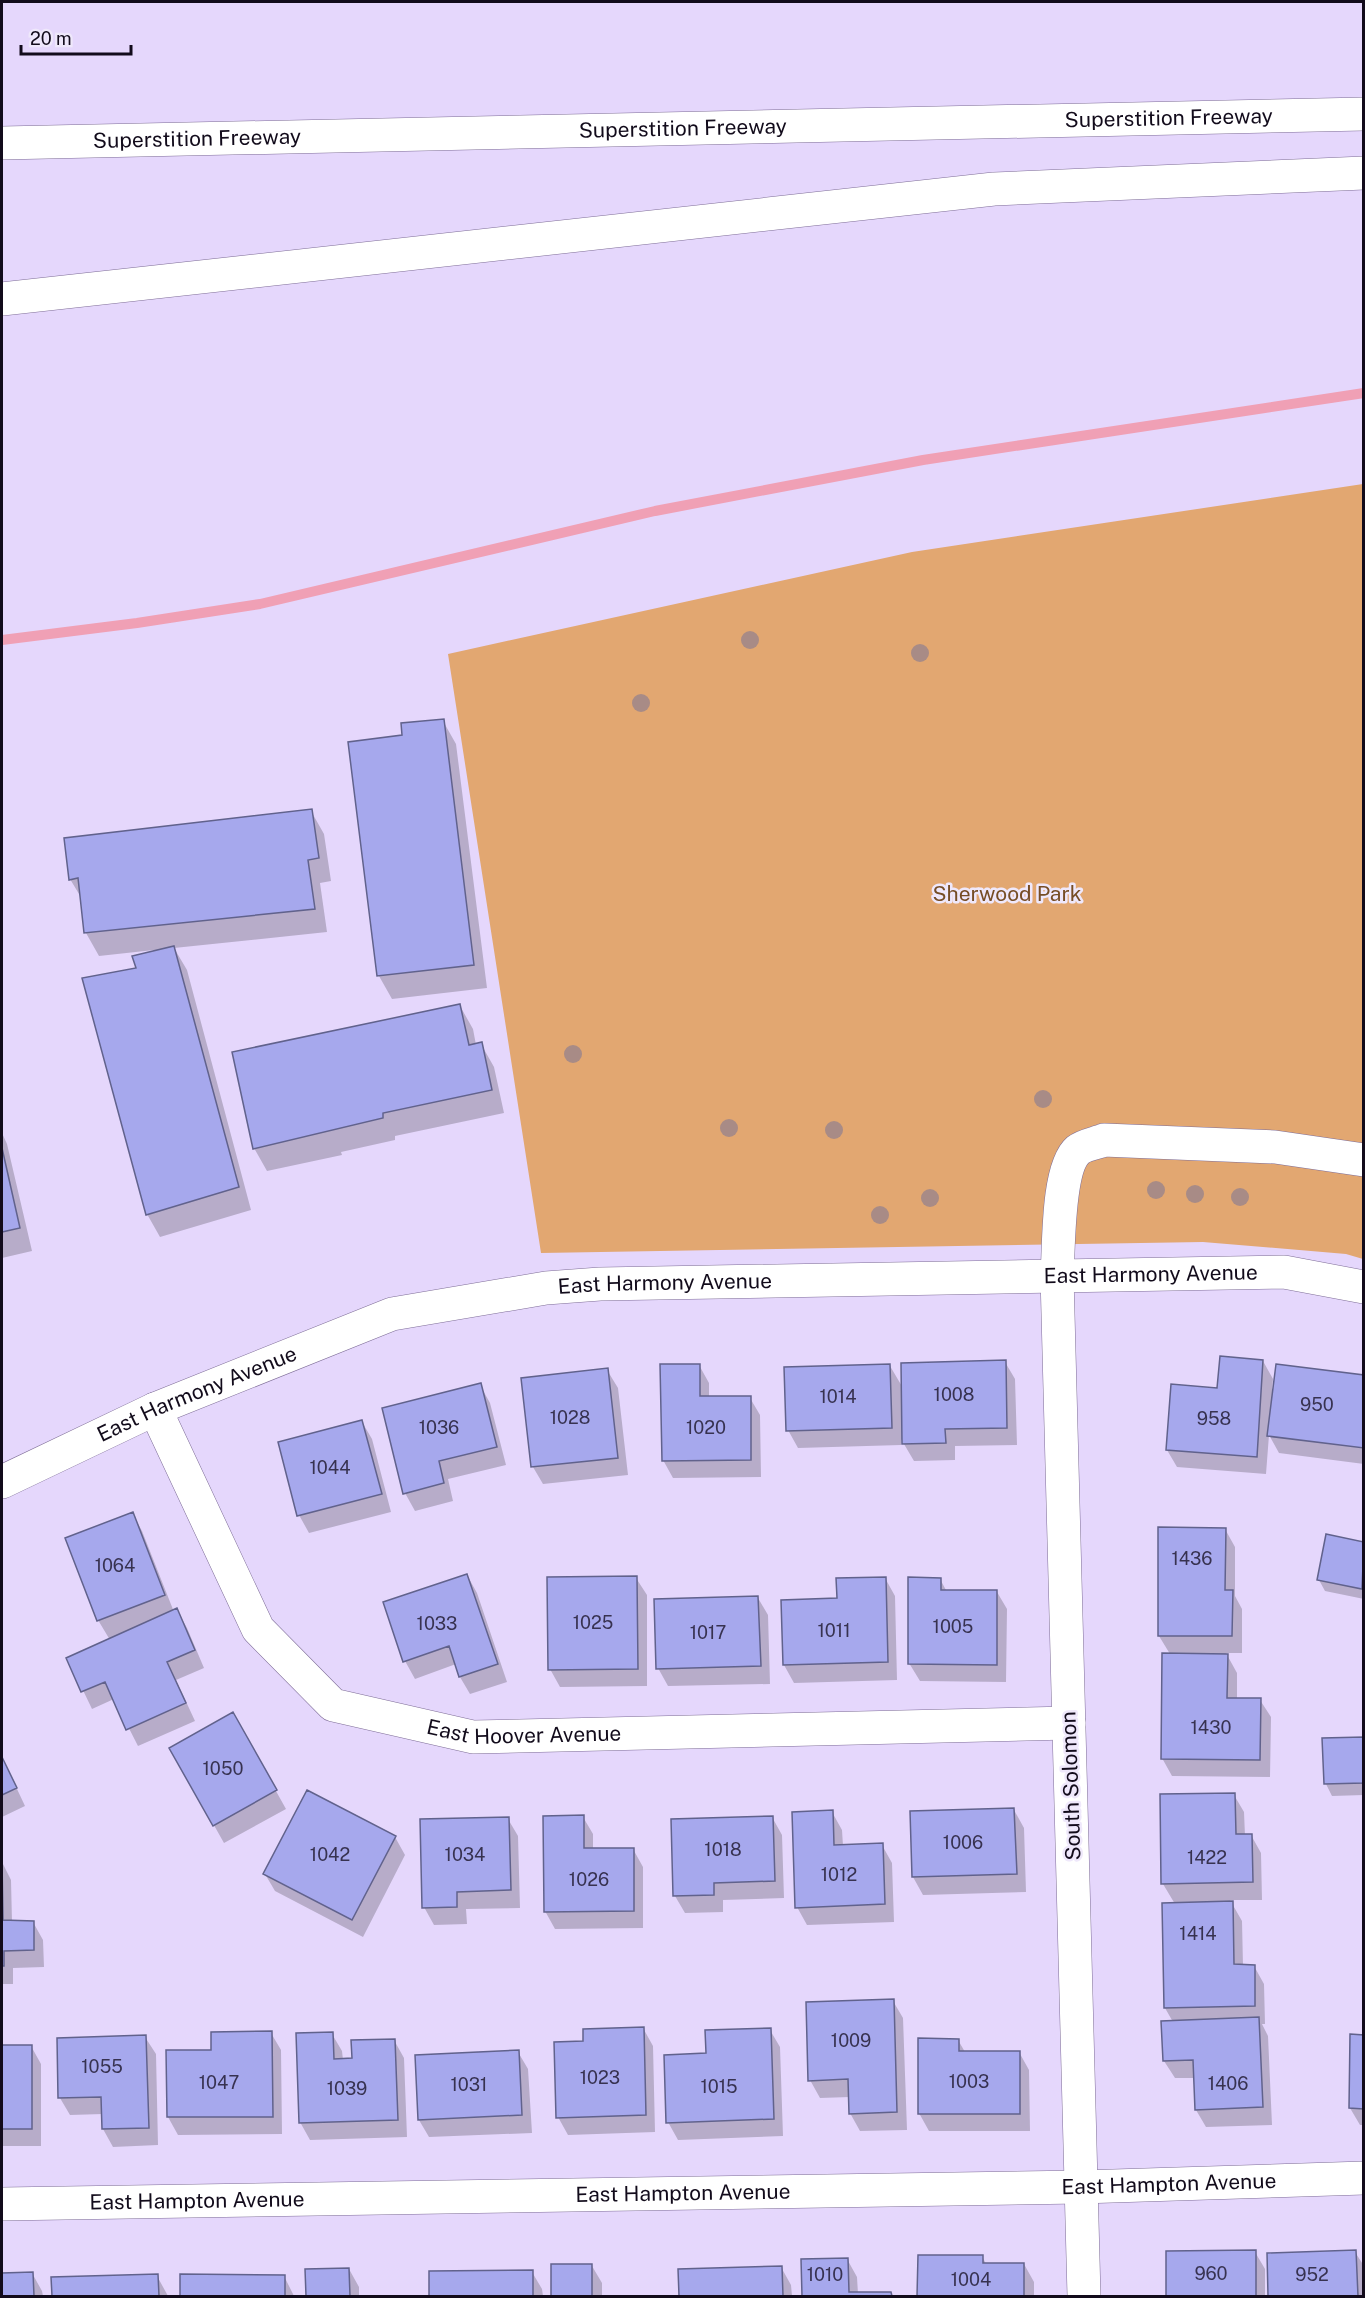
<svg xmlns="http://www.w3.org/2000/svg" width="1365" height="2298" font-family="'Public Sans',sans-serif">
	<rect width="100%" height="100%" fill="#e5d7fc"/>
	<!-- green -->
	<path fill="#e2a771" d="M1363,484V1259L1346,1254L1203,1242L541,1253L448,654L912,552Z"/>
	<!-- shadow -->
	<path fill="#0003" d="M443,721L456,744L487,988L392,999L379,976L404,737Z
		M311,811L324,834L331,881L320,883L327,932L174,948L187,970L251,1210L160,1237L147,1214L138,969L154,950L99,956L86,933L82,899L70,879Z
		M460,1006L473,1029L476,1045L481,1044L494,1067L504,1113L395,1136V1140L341,1152L342,1155L267,1171L254,1148Z
		M2,1133L7,1144L32,1251L2,1258Z
		M1263,1361L1273,1379L1272,1389L1364,1377V1464L1279,1453L1269,1435L1266,1474L1177,1467L1167,1450L1219,1390Z
		M1005,1362L1015,1379L1017,1445L955,1446V1460L914,1461L901,1439V1445L798,1448L788,1430L890,1366L903,1388Z
		M699,1365L709,1383V1398H750L760,1415L761,1477L673,1478L663,1460Z
		M607,1370L618,1388L628,1475L543,1484L533,1467Z
		M480,1385L490,1403L506,1465L448,1479L453,1501L415,1511L405,1493Z
		M362,1422L372,1439L391,1512L309,1533L299,1515Z
		M132,1513L142,1531L174,1612L177,1610L187,1628L204,1668L176,1680L195,1721L138,1746L114,1699L92,1709L68,1659L110,1640L98,1620Z
		M1225,1529L1235,1547V1596L1242,1609V1653H1226L1237,1673V1699L1260,1700L1271,1717L1270,1777L1172,1776L1162,1758L1170,1654L1159,1636Z
		M1364,1544V1599L1325,1591L1319,1580Z
		M467,1575L477,1593L507,1682L470,1694L460,1677L456,1664L415,1679L405,1661Z
		M636,1578L647,1595V1686L560,1687L550,1669Z
		M885,1578L895,1596L897,1680L794,1683L784,1665L782,1601L838,1599Z
		M940,1579L947,1592H997L1007,1609L1006,1682L920,1681L909,1663Z
		M758,1598L768,1615L770,1684L668,1686L658,1668Z
		M233,1714L286,1809L224,1843L171,1749Z
		M1364,1739V1795L1332,1796L1326,1784Z
		M2,1757L25,1806L2,1817Z
		M1234,1795L1244,1812L1245,1836L1251,1835L1261,1853L1262,1900H1230L1242,1921L1243,1966H1254L1264,1984L1265,2024H1262L1268,2036L1272,2125L1206,2127L1196,2110L1195,2078H1175L1164,2061L1173,2022L1165,2008L1175,1904L1163,1884Z
		M1014,1810L1024,1828L1026,1892L923,1895L913,1877L911,1813Z
		M832,1812L842,1830L843,1846L882,1845L892,1863L894,1922L807,1925L797,1907Z
		M583,1817L593,1834V1849H633L643,1867V1928L555,1929L545,1911Z
		M772,1817L782,1835L784,1898L723,1900V1912L685,1913L675,1896Z
		M508,1819L518,1836L520,1908L466,1909L467,1924L434,1925L424,1907Z
		M395,1837L405,1855L363,1937L275,1891L265,1874Z
		M2,1862L11,1880L12,1922H33L43,1940L44,1967L13,1968V1984H2Z
		M893,2001L903,2018L907,2130L860,2131L850,2113V2097L820,2098L810,2080Z
		M643,2028L653,2046L655,2132L568,2135L558,2117L585,2043Z
		M770,2030L780,2047L783,2136L678,2140L668,2122Z
		M271,2033L281,2050L282,2134L178,2135L168,2117Z
		M332,2034L342,2051L343,2060H353L394,2040L404,2058L407,2137L310,2140L300,2122Z
		M1364,2036V2125H1360L1350,2108Z
		M145,2037L156,2054L158,2145L113,2147L103,2129V2114L70,2115L60,2098Z
		M958,2040L965,2052H1019L1029,2070L1030,2131H929L919,2113Z
		M2,2046H31L41,2064V2146H2Z
		M518,2052L528,2069L532,2133L429,2137L419,2120Z
		M1168,2252H1255L1265,2269V2296H1168Z
		M1355,2252L1364,2266V2296H1270L1268,2254Z
		M919,2256H982L986,2264H1024L1034,2282V2296H919Z
		M847,2259L857,2277L858,2294L891,2293L892,2296H804L803,2261Z
		M553,2266H592L602,2283V2296H553Z
		M781,2267L791,2285L792,2296H680L679,2271Z
		M349,2269L359,2287V2296H308L307,2271Z
		M430,2272H532L542,2289L543,2296H430Z
		M32,2273L42,2291L43,2296H2V2274Z
		M181,2275L284,2276L294,2296H181Z
		M157,2276L168,2296H53V2279Z"/>
	<g fill="none" stroke-linecap="round" stroke-linejoin="round">
		<!-- stream -->
		<path stroke="#f0a0b5" stroke-width="10" d="M2,640L137,623L260,604L655,511L923,460L1364,393"/>
	</g>
	<!-- building -->
	<path fill="#a6a8ed" stroke="#61628c" stroke-width="1.5" d="M444,719L474,965L377,976L348,742L402,735L401,723Z
		M312,809L319,858L308,860L315,909L84,933L78,878L69,880L64,838Z
		M174,946L239,1187L146,1215L82,978L136,968L132,956Z
		M460,1004L469,1045L482,1042L492,1090L383,1113V1118L253,1149L232,1052Z
		M2,1148L20,1228L2,1232Z
		M1220,1356L1263,1360L1257,1457L1166,1450L1171,1384L1217,1388Z
		M1006,1360L1007,1428L945,1429L946,1443L902,1444L901,1363Z
		M660,1364H700V1396H751V1460L662,1461Z
		M890,1364L892,1428L786,1431L784,1367Z
		M1276,1364L1364,1375V1448L1267,1436Z
		M608,1368L618,1458L531,1467L521,1378Z
		M481,1383L497,1447L439,1461L444,1483L403,1494L382,1408Z
		M362,1420L382,1494L297,1516L278,1442Z
		M133,1512L165,1595L97,1621L65,1538Z
		M1158,1527L1226,1528L1225,1590H1233L1232,1636H1158Z
		M1326,1534L1364,1542L1362,1589L1317,1580Z
		M467,1574L498,1664L459,1677L449,1646L403,1662L383,1602Z
		M637,1576L638,1669L548,1670L547,1577Z
		M886,1577L888,1662L783,1665L781,1600L837,1598L836,1578Z
		M908,1577L941,1578V1590H997V1665L908,1664Z
		M758,1596L761,1666L656,1669L654,1599Z
		M177,1608L195,1650L167,1662L186,1703L126,1730L105,1682L81,1692L66,1658Z
		M1162,1653L1228,1654L1227,1698H1261L1260,1760L1161,1759Z
		M233,1712L277,1790L213,1826L169,1748Z
		M1364,1737V1783L1324,1784L1322,1738Z
		M2,1757L17,1788L2,1795Z
		M307,1790L396,1836L352,1920L263,1874Z
		M1235,1793L1236,1834H1252L1253,1882L1161,1884L1160,1794Z
		M1014,1808L1017,1874L912,1877L910,1811Z
		M833,1810L834,1845L883,1843L885,1904L795,1908L792,1812Z
		M584,1815V1848H634V1911L544,1912L543,1816Z
		M773,1816L775,1881L714,1883V1895L673,1896L671,1819Z
		M509,1817L511,1890L457,1892V1907L422,1908L420,1819Z
		M2,1861L3,1920L34,1921V1950L4,1951V1966H2Z
		M1233,1901L1234,1964L1255,1965V2006L1164,2008L1162,1903Z
		M894,1999L897,2112L849,2114L848,2079L808,2081L806,2002Z
		M1259,2017L1263,2107L1195,2110L1193,2060L1163,2061L1161,2021Z
		M644,2027L646,2115L556,2118L554,2042L583,2041V2029Z
		M771,2028L774,2119L666,2123L664,2055L706,2053L705,2030Z
		M272,2031L273,2117H167L166,2050H211V2032Z
		M333,2032L334,2059L352,2058L351,2040L395,2039L398,2120L299,2123L296,2033Z
		M1350,2034L1364,2035V2109L1349,2108Z
		M146,2035L149,2128L102,2129L101,2097L58,2098L57,2038Z
		M918,2038L959,2039V2051H1020V2114H918Z
		M2,2045H32V2129H2Z
		M519,2050L522,2115L418,2120L415,2055Z
		M1256,2250V2296H1166V2251Z
		M1356,2250L1358,2296H1268L1267,2253Z
		M918,2255H983V2263H1024V2296H917Z
		M848,2258L849,2292H891L892,2296H802L801,2259Z
		M551,2264H592V2296H644H551Z
		M782,2266L783,2296H679L678,2269Z
		M349,2268L350,2296H306L305,2269Z
		M533,2270V2296H429V2271Z
		M33,2272L34,2296H2V2273Z
		M158,2274L159,2296H52L51,2277Z
		M180,2274L285,2275V2296H180Z"/>
	<g fill="none" stroke-linecap="round" stroke-linejoin="round">
		<!-- minor casing -->
		<g stroke="#7e6d97" stroke-width="34">
			<g id="minor">
				<path id="s1" d="M155,1409L258,1629L333,1705L473,1737L1069,1723"/>
				<path id="s2" d="M2,1482L155,1409L392,1314L546,1288L600,1284L1284,1272L1364,1287"/>
				<path id="s3" d="M2,2204L1081,2187L1364,2178"/>
				<path d="M1084,2296L1057,1276C1059,1248 1057,1168 1078,1150C1084,1145 1097,1143 1104,1140L1275,1147L1364,1160"/>
			</g>
		</g>
		<!-- highway casing -->
		<g stroke="#7e6d97" stroke-width="34">
			<g id="highway">
				<path id="s4" d="M2,143L1364,114"/>
				<path d="M2,299L994,189L1364,173"/>
			</g>
		</g>
		<!-- minor -->
		<use href="#minor" stroke="#fff" stroke-width="33"/>
		<!-- highway -->
		<use href="#highway" stroke="#fff" stroke-width="33"/>
	</g>
	<!-- trees -->
	<g fill="#a88b86">
		<circle cx="750" cy="640" r="9"/>
		<circle cx="920" cy="653" r="9"/>
		<circle cx="641" cy="703" r="9"/>
		<circle cx="573" cy="1054" r="9"/>
		<circle cx="1043" cy="1099" r="9"/>
		<circle cx="729" cy="1128" r="9"/>
		<circle cx="834" cy="1130" r="9"/>
		<circle cx="1156" cy="1190" r="9"/>
		<circle cx="1195" cy="1194" r="9"/>
		<circle cx="1240" cy="1197" r="9"/>
		<circle cx="930" cy="1198" r="9"/>
		<circle cx="880" cy="1215" r="9"/>
	</g>
	<g text-anchor="middle" stroke-width="5" stroke-linejoin="round" paint-order="stroke">
		<!-- number labels -->
		<g font-size="18" fill="#373250">
			<text x="954" y="1401">1008</text>
			<text x="838" y="1403">1014</text>
			<text x="1317" y="1411">950</text>
			<text x="570" y="1424">1028</text>
			<text x="1214" y="1425">958</text>
			<text x="439" y="1434">1036</text>
			<text x="706" y="1434">1020</text>
			<text x="330" y="1474">1044</text>
			<text x="1192" y="1565">1436</text>
			<text x="115" y="1572">1064</text>
			<text x="593" y="1629">1025</text>
			<text x="437" y="1630">1033</text>
			<text x="953" y="1633">1005</text>
			<text x="834" y="1637">1011</text>
			<text x="708" y="1639">1017</text>
			<text x="1211" y="1734">1430</text>
			<text x="223" y="1775">1050</text>
			<text x="963" y="1849">1006</text>
			<text x="723" y="1856">1018</text>
			<text x="330" y="1861">1042</text>
			<text x="465" y="1861">1034</text>
			<text x="1207" y="1864">1422</text>
			<text x="839" y="1881">1012</text>
			<text x="589" y="1886">1026</text>
			<text x="1198" y="1940">1414</text>
			<text x="851" y="2047">1009</text>
			<text x="102" y="2073">1055</text>
			<text x="600" y="2084">1023</text>
			<text x="969" y="2088">1003</text>
			<text x="219" y="2089">1047</text>
			<text x="1228" y="2090">1406</text>
			<text x="469" y="2091">1031</text>
			<text x="719" y="2093">1015</text>
			<text x="347" y="2095">1039</text>
			<text x="1211" y="2280">960</text>
			<text x="825" y="2281">1010</text>
			<text x="1312" y="2281">952</text>
			<text x="971" y="2286">1004</text>
		</g>
		<!-- street labels -->
		<g font-size="21" fill="#120b1b" stroke="#efe8fb">
			<text dy="7" stroke="none"><textPath href="#s4" startOffset="1167">Superstition Freeway</textPath></text>
			<text dy="7" stroke="none"><textPath href="#s4" startOffset="681">Superstition Freeway</textPath></text>
			<text dy="7" stroke="none"><textPath href="#s4" startOffset="195">Superstition Freeway</textPath></text>
			<text dy="7" stroke="none"><textPath href="#s2" startOffset="1186">East Harmony Avenue</textPath></text>
			<text dy="7" stroke="none"><textPath href="#s2" startOffset="700">East Harmony Avenue</textPath></text>
			<text dy="7" stroke="none"><textPath href="#s2" startOffset="214">East Harmony Avenue</textPath></text>
			<text dy="7" stroke="none"><textPath href="#s1" startOffset="544">East Hoover Avenue</textPath></text>
			<text transform="translate(1071 1786) rotate(-92)" y="7">South Solomon</text>
			<text dy="7" stroke="none"><textPath href="#s3" startOffset="1167">East Hampton Avenue</textPath></text>
			<text dy="7" stroke="none"><textPath href="#s3" startOffset="681">East Hampton Avenue</textPath></text>
			<text dy="7" stroke="none"><textPath href="#s3" startOffset="195">East Hampton Avenue</textPath></text>
		</g>
		<!-- park labels -->
		<g font-size="21" fill="#764d25" stroke="#efe8fb">
			<text x="1007" y="901">Sherwood Park</text>
		</g>
	</g>
	<!-- border -->
	<rect width="1365" height="2298" fill="none" stroke="#120b1b" stroke-width="6"/>
	<!-- scale -->
	<path d="M21 45v9h110v-9" fill="none" stroke="#120b1b" stroke-width="3"/>
	<text x="30" y="45" font-size="18" fill="#120b1b" stroke="#efe8fb" stroke-width="4.5" paint-order="stroke">20 m</text>
</svg>
